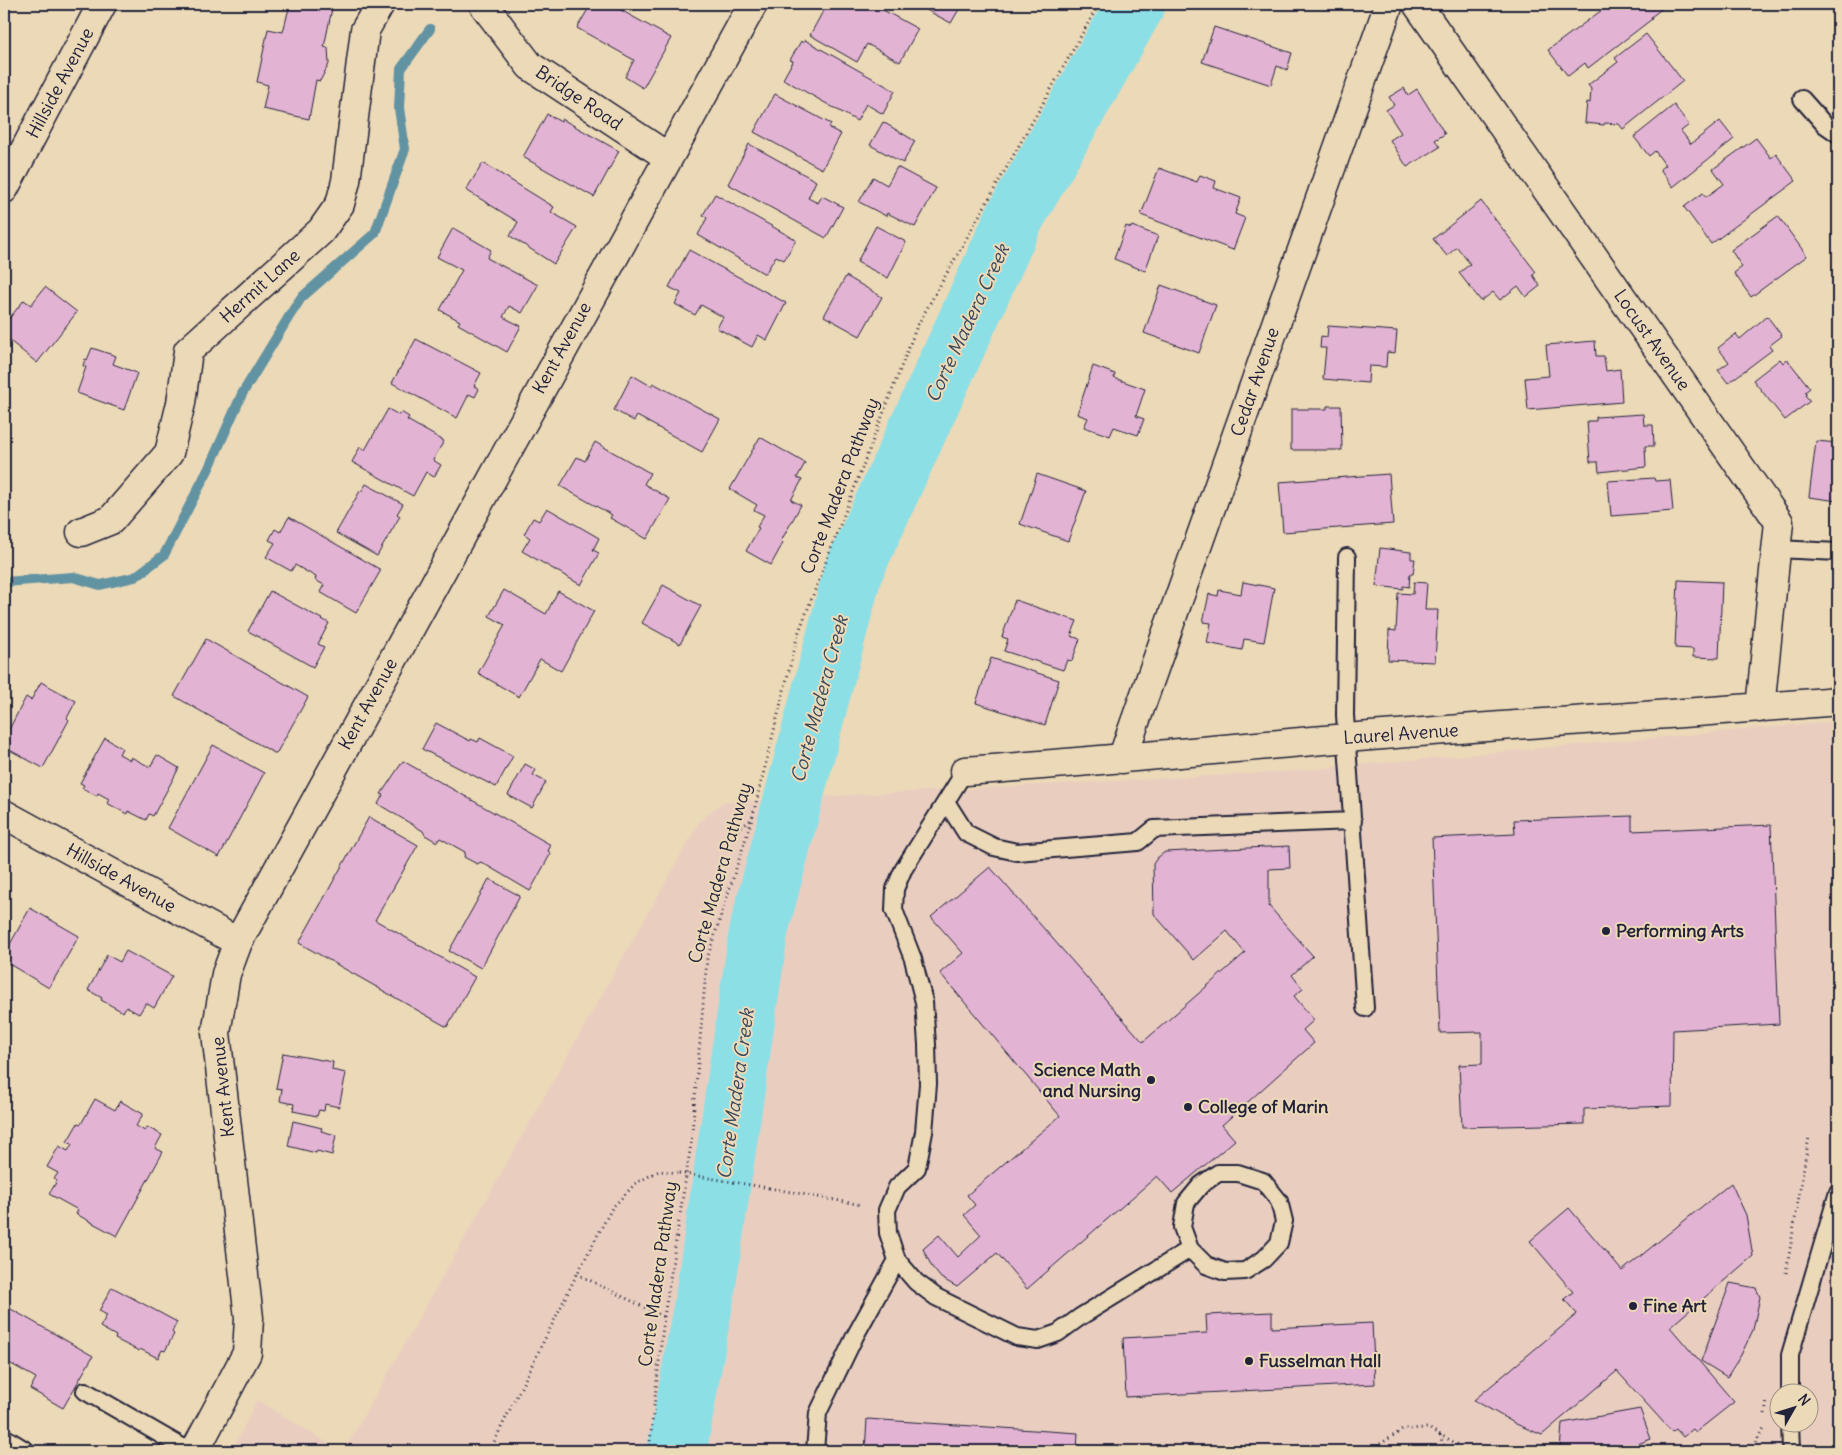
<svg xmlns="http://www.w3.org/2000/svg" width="1842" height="1455" font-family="Delius,sans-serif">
	<rect width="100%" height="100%" fill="#ecd9b7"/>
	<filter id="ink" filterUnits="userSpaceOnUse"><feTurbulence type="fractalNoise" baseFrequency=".02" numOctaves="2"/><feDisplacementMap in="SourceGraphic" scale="10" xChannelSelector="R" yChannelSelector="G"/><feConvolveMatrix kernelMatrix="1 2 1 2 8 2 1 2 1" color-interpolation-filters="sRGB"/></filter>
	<g filter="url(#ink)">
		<!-- built -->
		<path fill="#e9cec0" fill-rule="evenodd" d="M1838,721V1451H344L700,821L723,802L1282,772ZM1780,1392H1810V1422H1780Z
			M257,1400L341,1451H232Z"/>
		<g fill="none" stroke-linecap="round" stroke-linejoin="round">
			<!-- stream -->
			<path stroke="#6293a2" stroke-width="10" d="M4,582L73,577L100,585L135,577L164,555L209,468L242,394L290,315L301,298L375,233L405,149L399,108L401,69L430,29"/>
			<!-- river -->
			<path stroke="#8ddfe6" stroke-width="59" d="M677,1451L705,1294L759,929L853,572L1014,219L1136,4"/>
		</g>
		<!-- building -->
		<path fill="#e3b3d4" stroke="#22223b" d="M290,4H333L324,47L328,48L329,64L320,81L316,80L309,119L263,109L268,85L257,82L268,29L283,32Z
			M591,4H610L671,38L643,88L625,77L634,60L577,28Z
			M827,4H872L918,29L900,62L867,44L857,62L810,35Z
			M915,4H957L961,6L951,23Z
			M1610,4H1668L1651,17L1652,19L1588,68L1585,63L1568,76L1548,50Z
			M1214,27L1292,53L1287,70L1277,66L1271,85L1202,62Z
			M1646,34L1683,81L1623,129L1619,124L1605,123L1604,125L1585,123L1587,102L1590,103L1591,89L1588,85L1618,62L1615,58Z
			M805,40L895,91L883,114L866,104L857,121L783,79L793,61L790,60L801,41L803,43Z
			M1404,88L1408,95L1417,89L1445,134L1435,140L1440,147L1407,167L1390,140L1401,133L1386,110L1394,105L1389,97Z
			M775,94L831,124L829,128L841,134L822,169L754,132Z
			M1674,105L1689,125L1681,131L1691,144L1720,121L1734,139L1673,187L1660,169L1665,165L1655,151L1649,156L1634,137Z
			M547,114L561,122L562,119L619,151L594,197L523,157Z
			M883,122L915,141L903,163L870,145Z
			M1756,138L1771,158L1776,154L1796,181L1711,244L1684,207L1703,193L1706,197L1724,184L1713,169Z
			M749,144L816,181L808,198L818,203L822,196L843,207L826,238L728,184Z
			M483,163L554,207L551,212L577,227L554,264L510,236L518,222L466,190Z
			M897,167L936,188L915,227L887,213L886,216L859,202L873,177L887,185Z
			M1159,168L1197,182L1200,175L1216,181L1214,188L1241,198L1235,214L1245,218L1233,250L1141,215Z
			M715,194L796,240L784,260L776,256L765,274L698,235L707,218L703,215Z
			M1481,201L1536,272L1533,275L1540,286L1526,297L1518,286L1500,300L1493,292L1481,301L1459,273L1470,264L1457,247L1447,256L1433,239Z
			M1778,216L1807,256L1751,297L1734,273L1742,267L1731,250Z
			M876,226L906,242L888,278L857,262Z
			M1126,226L1131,228L1132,226L1158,236L1145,271L1114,259Z
			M453,228L491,250L487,258L538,285L522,313L509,306L503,317L521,326L507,352L458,324L460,321L440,310L462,270L437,257Z
			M689,250L786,303L767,340L758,335L752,347L717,328L723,317L701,305L695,315L675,304L681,293L669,287Z
			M846,276L882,297L860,336L824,316Z
			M1161,285L1216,305L1199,353L1144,333Z
			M45,287L77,312L37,363L4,336V325L24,300L31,305Z
			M1767,316L1782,336L1769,346L1772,350L1728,383L1718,370L1729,362L1718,348L1736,334L1740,339Z
			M1328,326L1397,331L1395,353L1387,352L1386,367L1369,366L1368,383L1323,379L1326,348H1320L1321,336L1327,337Z
			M416,339L481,373L474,386L479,389L475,397L469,394L457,418L392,383Z
			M1595,341L1596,356H1604L1606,371L1620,369L1622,402L1528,410L1525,378L1549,376L1546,345Z
			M92,348L116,356L113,364L137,373L124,410L77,393L86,367L83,366L85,359L87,360Z
			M1780,359L1783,363L1787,359L1810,388L1805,392L1807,394L1805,395L1810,401L1785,420L1753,380Z
			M1093,366L1115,374L1114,378L1145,389L1136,416L1144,419L1138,435L1114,427L1110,436L1084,427L1088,418L1077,414Z
			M632,375L651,386L653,383L720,419L702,452L637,416L634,421L614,410Z
			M1327,406H1341L1342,450H1291V409H1327Z
			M388,409L399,415L401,412L409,417L407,420L444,441L433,460L441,465L434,477L426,472L413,496L352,462L360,447L365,450Z
			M1643,414L1644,425H1653L1654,446H1645L1646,467L1599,472L1598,462H1590L1587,421H1596V417Z
			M760,437L805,463L797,478L802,480L791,500L801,505L781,541L783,543L771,565L746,551L759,528L757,527L764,515L754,510L757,505L730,489Z
			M1816,441L1838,443V501L1809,497Z
			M595,442L650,473L644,484L670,499L647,539L610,518L612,515L560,486L577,457L585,461Z
			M1037,474L1086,491L1068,541L1020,524Z
			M1389,474L1393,524L1283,532L1279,482Z
			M1654,478L1655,481L1670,480L1673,511L1611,516L1608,481Z
			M366,484L403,504L397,514L400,516L377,556L336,533L360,491L361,492Z
			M547,508L599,538L593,550L599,553L581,585L522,551L530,538L524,534L533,518L539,521Z
			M289,517L381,570L356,613L320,592L324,585L315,580L316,577L295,565L291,571L266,557L275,543L269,540L275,529L280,532Z
			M1380,548L1411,552V559H1415L1413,574H1410L1409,587L1403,586V589L1376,586Z
			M1678,580L1722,582L1719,658L1693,657V649L1675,648Z
			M1243,582L1274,588L1264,642L1244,639L1242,650L1207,643L1211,623L1203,622L1209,594L1218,596L1219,590L1241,594Z
			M1414,582L1427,583L1425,610H1438L1435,662L1388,660L1389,630L1396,631L1398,593L1413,594Z
			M663,585L701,606L680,644L642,623Z
			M504,590L546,614L558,591L594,611L561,671L540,659L519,697L478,673L505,625L489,616Z
			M270,591L329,623L318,644L324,647L313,667L248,631Z
			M1015,600L1077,621L1071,636L1080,639L1072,661L1067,660L1063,670L1004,651L1008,639L1002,637Z
			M206,639L308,697L276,754L174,696Z
			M991,658L1059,680L1045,725L976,703Z
			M41,682L76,701L67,718L69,720L43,768L4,747V739L26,697L31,700Z
			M436,723L470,741L471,739L478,742L480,738L513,756L496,787L422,749Z
			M105,738L122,748L119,754L130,760L131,757L150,767L157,755L179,768L153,816L149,814L146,820L128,811L127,814L107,803L109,799L98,793L97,796L82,788L84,785L80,783Z
			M213,745L264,773L219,857L168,828Z
			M403,761L551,845L548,851L551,853L530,891L481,862L477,864L464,857L465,852L440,838L437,842L425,835L423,831L378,804L383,795L381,794Z
			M525,764L536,770L533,775L546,782L532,808L508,795Z
			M1632,816V831L1771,825L1779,1024L1673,1030L1672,1106L1584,1109V1124L1462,1127L1459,1065L1482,1064V1032L1440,1033L1432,838L1515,834L1514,820Z
			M369,817L418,845L375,920L475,977L447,1027L299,943Z
			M1289,846L1290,868L1269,869V906L1313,956L1292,975L1303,989L1294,996L1314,1020L1303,1030L1314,1043L1222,1125L1235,1140L1172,1193L1157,1176L1027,1289L997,1253L957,1287L941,1278L932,1267L923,1249L939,1235L958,1257L981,1235L964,1215L975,1205L967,1195L1060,1116L940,973L963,953L931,917L990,867L1143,1042L1245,953L1227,931L1194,960L1154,914L1153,864L1157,858L1165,852Z
			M489,879L520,896L481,968L449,951Z
			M30,908L79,936L49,988L4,961V955Z
			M126,951L172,976L154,1008L146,1003L139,1014L126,1007L123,1012L101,1000L102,998L88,990L107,955L120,962Z
			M283,1053L333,1062L332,1070L346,1073L339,1107L325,1104L324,1111L319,1110L317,1116L293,1111L294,1104L280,1101L282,1089L276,1088Z
			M95,1099L115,1110L120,1101L143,1114L136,1126L145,1131L147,1127L162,1135L155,1148L163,1152L117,1236L76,1214L78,1210L49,1194L57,1181L54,1179L58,1173L47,1167L59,1146L68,1151L72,1144L67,1142L78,1123L81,1124Z
			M293,1121L322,1128L321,1131L336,1135L332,1155L317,1151L316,1153L288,1146Z
			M1731,1183L1746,1215L1753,1256L1670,1327L1734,1402L1696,1432L1693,1429L1683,1437L1676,1429L1672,1432L1617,1371L1542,1435L1516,1424L1474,1400L1577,1314L1564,1299L1573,1292L1530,1241L1569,1208L1622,1271Z
			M1730,1283L1756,1288L1760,1297L1753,1330L1741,1355L1727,1377L1701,1361Z
			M112,1287L177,1322L172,1332L174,1334L165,1351L162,1350L158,1358L140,1349L139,1351L115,1339L116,1336L100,1327L107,1315L99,1311Z
			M4,1305L93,1356L63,1408L30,1389L36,1378L4,1360Z
			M1272,1312V1328L1372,1323L1375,1384L1126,1397L1123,1338L1207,1333L1206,1315Z
			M1640,1409L1651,1439L1627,1448L1608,1451H1560L1562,1423Z
			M867,1419L1078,1433L1077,1451H865Z"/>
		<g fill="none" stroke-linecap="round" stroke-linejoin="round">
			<!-- service casing -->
			<g stroke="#22223b" stroke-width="20">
				<path id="service" d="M1802,99L1825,125L1838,134
					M1777,549L1838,552
					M1347,557L1345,715L1365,1008
					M947,803L966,833L994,847L1017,852L1138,842L1154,829L1353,821
					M897,1260L916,1282L936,1297L1017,1337L1038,1340L1058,1333L1080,1317L1190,1249L1206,1265L1225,1272L1245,1271L1264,1259L1279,1243L1284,1221L1279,1201L1263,1181L1238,1173H1218L1201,1185L1186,1203L1182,1227L1190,1249
					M85,1391L189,1451
					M1790,1392V1355L1838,1192
					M1790,1422L1791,1451
					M4,1437L27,1451
					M815,1451L818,1413L855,1336L897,1260L888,1233L887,1210L897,1187L917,1168L924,1132L928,1084L927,1044L924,1002L913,959L894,910L895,889L903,870L965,771"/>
			</g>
			<!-- minor casing -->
			<g stroke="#22223b" stroke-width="31">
				<path id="minor" d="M483,4L530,66L668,157
					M1417,4L1779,522L1760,708
					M4,189L102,4
					M81,532L111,520L169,453L181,403L188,351L321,231L340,204L346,181L365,30L380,4
					M1122,759L1389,4
					M965,771C1092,762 1219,749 1347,738C1510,724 1674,715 1838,701
					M4,814L238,942"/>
			</g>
			<!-- tertiary casing -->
			<g stroke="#22223b" stroke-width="31">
				<path id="tertiary" d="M195,1451L247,1353L249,1318L216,1033L226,974L238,942L753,4"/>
			</g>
			<!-- path -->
			<path stroke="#22223b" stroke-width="3" stroke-dasharray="1 4" stroke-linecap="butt" d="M722,843L752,819
				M769,1188L862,1205
				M1786,1273L1809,1137
				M577,1274L664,1317
				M1765,1414L1767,1401
				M1440,1435L1446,1451
				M492,1446L577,1274L612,1208L636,1183L659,1171L679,1173
				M649,1451L664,1317L691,1144L707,959L752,819L798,634L917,326L1099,4
				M1373,1451L1377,1446L1404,1429L1428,1428L1470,1451
				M1750,1451L1764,1428"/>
			<!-- service -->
			<use href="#service" stroke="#ecd9b7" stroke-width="16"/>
			<!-- minor -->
			<use href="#minor" stroke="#ecd9b7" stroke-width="28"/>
			<!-- tertiary -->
			<use href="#tertiary" stroke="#ecd9b7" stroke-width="28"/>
			<!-- path-bridge -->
			<path stroke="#22223b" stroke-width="3" stroke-dasharray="1 4" stroke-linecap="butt" d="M679,1173L769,1188"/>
		</g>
	</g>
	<!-- markers -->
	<g fill="#22223b" stroke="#ecd9b7" stroke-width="2">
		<circle cx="1606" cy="931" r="5"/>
		<circle cx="1151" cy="1080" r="5"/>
		<circle cx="1188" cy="1107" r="5"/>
		<circle cx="1633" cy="1306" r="5"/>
		<circle cx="1249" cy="1361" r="5"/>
	</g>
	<g text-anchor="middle" stroke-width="4" stroke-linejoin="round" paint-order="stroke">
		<!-- street labels -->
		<g font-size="18" fill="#22223b" stroke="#ecd9b7">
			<text transform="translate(60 83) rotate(-62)" y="6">Hillside Avenue</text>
			<text transform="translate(579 98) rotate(34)" y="6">Bridge Road</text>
			<text transform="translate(260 286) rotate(-42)" y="6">Hermit Lane</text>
			<text transform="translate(1652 340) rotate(55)" y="6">Locust Avenue</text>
			<text transform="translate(562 348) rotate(-61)" y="6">Kent Avenue</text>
			<text transform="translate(1255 382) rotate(-71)" y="6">Cedar Avenue</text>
			<text transform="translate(840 486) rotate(-69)" y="6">Corte Madera Pathway</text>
			<text transform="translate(368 704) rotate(-61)" y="6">Kent Avenue</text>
			<text transform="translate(1401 734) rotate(-4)" y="6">Laurel Avenue</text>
			<text transform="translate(720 873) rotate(-74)" y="6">Corte Madera Pathway</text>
			<text transform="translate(121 878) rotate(29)" y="6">Hillside Avenue</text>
			<text transform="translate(223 1087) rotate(-96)" y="6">Kent Avenue</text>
			<text transform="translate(658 1274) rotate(-82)" y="6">Corte Madera Pathway</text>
		</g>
		<!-- poi labels -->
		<g font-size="18" font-weight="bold" fill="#22223b" stroke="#ecd9b7" text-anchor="start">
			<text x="1616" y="937">Performing Arts</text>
			<text x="1141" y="1076" text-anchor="end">Science Math<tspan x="1141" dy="21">and Nursing</tspan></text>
			<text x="1198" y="1113">College of Marin</text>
			<text x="1643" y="1312">Fine Art</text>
			<text x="1259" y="1367">Fusselman Hall</text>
		</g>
		<!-- water labels -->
		<g font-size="19" font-style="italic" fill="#37485d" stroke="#ecd9b7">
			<text transform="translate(967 323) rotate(-65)" y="7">Corte Madera Creek</text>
			<text transform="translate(819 699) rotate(-75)" y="7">Corte Madera Creek</text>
			<text transform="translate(735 1094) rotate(-82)" y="7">Corte Madera Creek</text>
		</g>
	</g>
	<!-- margin -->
	<rect width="1842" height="1455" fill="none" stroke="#ecd9b7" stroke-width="20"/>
	<rect x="10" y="10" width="1822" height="1435" fill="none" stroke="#22223b" stroke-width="2" filter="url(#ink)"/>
	<!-- north arrow -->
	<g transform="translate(1794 1408) rotate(51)"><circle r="24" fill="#ecd9b7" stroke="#9b9085"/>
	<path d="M0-4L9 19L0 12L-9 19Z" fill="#22223b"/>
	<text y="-8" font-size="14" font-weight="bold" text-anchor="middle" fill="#22223b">N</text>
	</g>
</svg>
